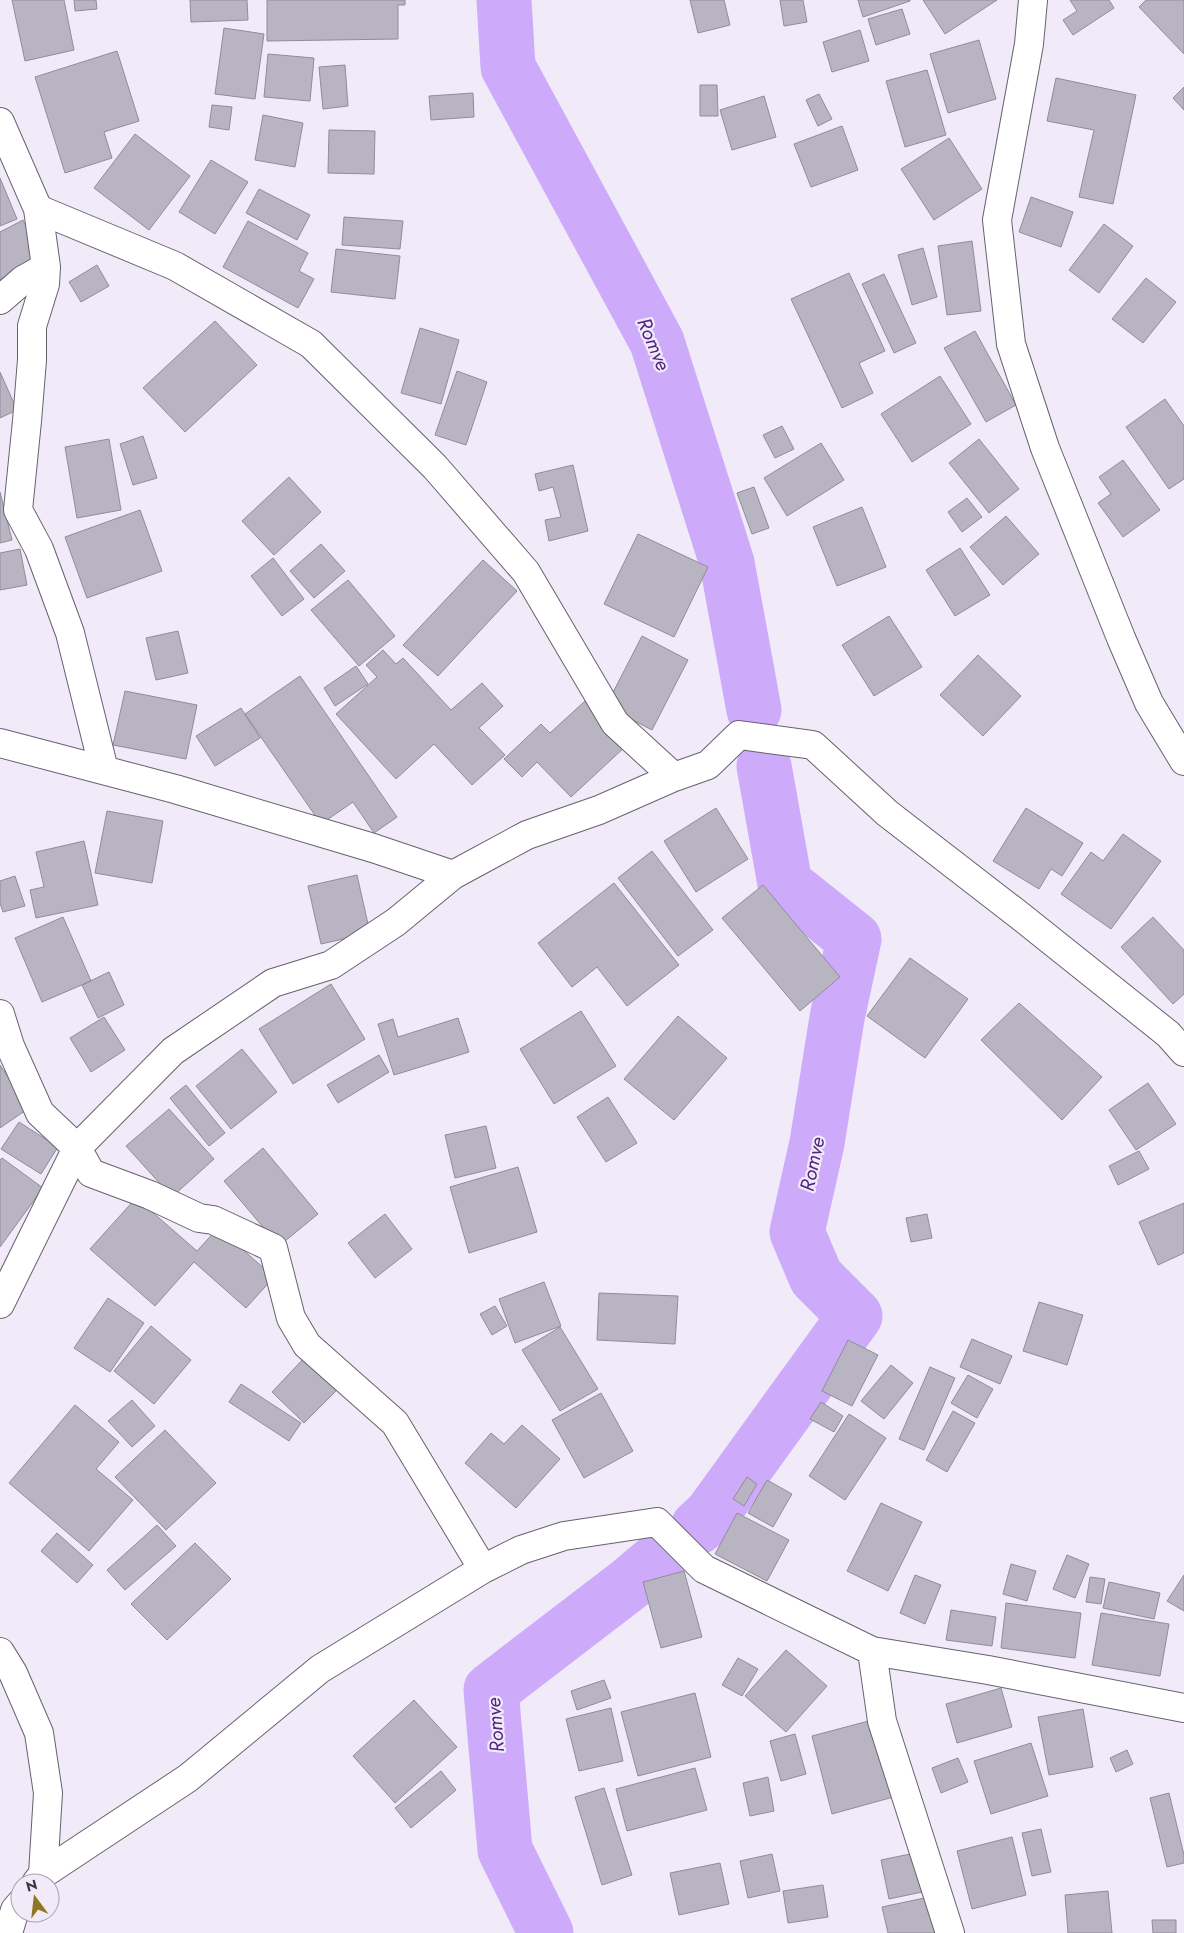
<svg xmlns="http://www.w3.org/2000/svg" width="1184" height="1933" font-family="Jost,sans-serif">
	<rect width="100%" height="100%" fill="#f0eaf9"/>
	<g fill="none" stroke-linecap="round" stroke-linejoin="round">
		<!-- river -->
		<path stroke="#cdabfa" stroke-width="55" d="M504,0L508,67L657,342L727,563L754,710
			M698,1527L711,1515L855,1316L816,1277L797,1232L817,1143L837,1018L854,939L785,884L764,766
			M546,1933L505,1850L491,1690L628,1585L659,1559"/>
	</g>
	<!-- building -->
	<path fill="#b9b4c2" stroke="#918c99" d="M12,0H64L74,50L25,61Z
		M74,0H96L97,9L75,11Z
		M190,0H247L248,20L191,22Z
		M267,0H405V5H398V39L267,41Z
		M690,0H724L730,25L698,33Z
		M780,0H803L807,22L784,26Z
		M858,0H910V1L863,17Z
		M923,0H997L945,34Z
		M1070,0H1109L1114,8L1073,35L1063,20L1077,11Z
		M1146,0H1184V54L1139,7Z
		M902,9L910,34L876,45L868,19Z
		M224,28L264,34L255,99L215,94Z
		M860,30L869,61L832,72L823,42Z
		M979,40L996,99L948,113L930,54Z
		M117,51L139,121L104,132L112,158L65,173L35,77Z
		M268,54L314,58L310,101L264,97Z
		M345,65L348,106L323,109L319,67Z
		M927,70L946,135L905,147L886,81Z
		M1056,78L1136,95L1113,204L1079,197L1094,130L1047,121Z
		M700,85H717L718,116H700Z
		M1184,87V110L1173,98Z
		M473,93L474,117L431,120L429,96Z
		M819,94L832,119L818,126L806,100Z
		M764,96L776,137L732,150L720,110Z
		M212,105L232,107L229,130L209,127Z
		M263,115L303,123L295,167L255,160Z
		M842,126L858,170L811,187L794,144Z
		M329,130L375,131L374,174L328,173Z
		M135,134L190,176L149,230L94,188Z
		M949,138L982,189L934,220L901,169Z
		M211,160L248,182L215,234L179,212Z
		M0,178L17,219L0,226Z
		M259,189L310,215L297,240L246,213Z
		M1031,197L1073,212L1061,247L1019,232Z
		M344,217L403,221L400,249L342,245Z
		M23,220L43,261L0,282V232Z
		M248,221L308,253L299,271L314,279L298,308L223,267Z
		M1104,224L1133,246L1099,293L1069,270Z
		M972,241L981,311L947,315L938,246Z
		M923,248L937,297L912,305L898,255Z
		M336,249L400,256L395,299L331,292Z
		M97,265L109,286L81,302L69,282Z
		M849,273L885,351L859,363L873,393L842,408L791,299Z
		M884,274L916,343L894,353L862,284Z
		M1146,278L1176,302L1143,343L1112,319Z
		M215,321L257,365L185,432L143,388Z
		M420,328L459,340L441,404L401,393Z
		M975,331L1016,405L986,422L944,348Z
		M457,371L487,382L466,445L435,435Z
		M0,372L17,410L0,418Z
		M940,376L971,424L912,462L881,414Z
		M1165,399L1184,426V479L1169,489L1126,427Z
		M782,426L794,449L775,458L763,435Z
		M143,436L157,478L133,485L120,444Z
		M109,439L121,510L77,518L65,447Z
		M979,439L1019,489L989,513L949,463Z
		M821,443L844,480L787,516L764,478Z
		M1123,460L1160,510L1123,537L1098,503L1111,494L1099,477Z
		M573,465L588,531L549,541L545,520L561,517L553,487L539,491L535,474Z
		M289,477L321,512L274,555L242,521Z
		M754,487L769,528L752,534L737,493Z
		M0,492L12,540L0,543Z
		M967,498L982,517L962,532L948,512Z
		M862,507L886,567L837,586L813,527Z
		M140,510L162,571L87,598L65,537Z
		M1006,516L1039,554L1003,585L970,547Z
		M638,534L708,567L674,637L604,604Z
		M321,544L345,571L314,598L290,571Z
		M960,548L990,595L955,616L926,570Z
		M20,549L27,585L0,590V553Z
		M273,558L304,599L282,616L251,576Z
		M483,560L517,591L438,676L403,645Z
		M348,580L395,636L359,666L311,610Z
		M889,616L922,667L874,696L842,645Z
		M178,631L188,673L156,680L146,638Z
		M642,636L688,660L652,730L606,706Z
		M383,650L396,664L403,658L451,710L482,683L503,706L479,728L505,755L472,785L434,744L396,779L336,714L377,677L366,665Z
		M978,655L1021,696L983,736L940,695Z
		M356,666L368,684L335,706L324,688Z
		M300,676L397,817L374,833L353,802L321,824L245,714Z
		M125,691L197,705L186,759L113,745Z
		M585,701L627,745L571,797L537,762L522,777L504,759L541,724L550,733Z
		M241,708L260,738L215,766L196,736Z
		M716,808L748,859L696,892L664,841Z
		M1026,808L1083,843L1062,876L1051,869L1039,889L993,861Z
		M107,811L163,821L152,883L95,873Z
		M1123,834L1161,861L1111,929L1061,894L1091,852L1103,861Z
		M84,841L98,905L36,918L30,890L44,887L36,852Z
		M652,851L713,930L678,956L618,878Z
		M357,875L370,933L321,944L308,886Z
		M15,876L25,906L3,912L0,903V881Z
		M614,883L679,965L627,1006L597,967L572,987L538,943Z
		M763,885L840,977L800,1011L722,918Z
		M63,917L91,981L42,1002L15,938Z
		M1153,917L1184,950V994L1173,1004L1121,947Z
		M910,958L968,999L925,1058L867,1016Z
		M109,972L124,1005L98,1018L82,985Z
		M331,984L365,1039L293,1084L259,1029Z
		M1019,1003L1102,1077L1062,1120L981,1040Z
		M581,1011L616,1066L554,1104L520,1049Z
		M678,1016L727,1058L674,1120L624,1079Z
		M104,1017L125,1050L91,1072L70,1038Z
		M458,1018L469,1052L394,1075L378,1024L393,1019L398,1037Z
		M242,1049L277,1092L231,1129L196,1086Z
		M379,1055L389,1072L338,1103L327,1085Z
		M0,1065L29,1108L0,1128Z
		M1148,1083L1176,1124L1136,1150L1109,1110Z
		M186,1085L225,1133L209,1146L170,1098Z
		M608,1097L637,1143L606,1162L577,1117Z
		M169,1109L214,1159L172,1197L126,1146Z
		M19,1122L58,1147L41,1174L1,1149Z
		M486,1126L496,1168L455,1178L445,1135Z
		M263,1148L318,1214L279,1246L224,1181Z
		M1139,1151L1149,1169L1118,1185L1109,1166Z
		M2,1158L43,1188L0,1247V1160Z
		M518,1167L537,1232L469,1253L450,1187Z
		M136,1198L197,1251L218,1228L274,1277L246,1308L194,1262L155,1306L90,1249Z
		M1184,1203V1253L1158,1265L1139,1222Z
		M385,1214L412,1249L375,1278L348,1243Z
		M927,1214L932,1238L911,1242L906,1218Z
		M544,1282L561,1326L515,1343L499,1299Z
		M599,1293L678,1296L675,1344L597,1340Z
		M108,1298L144,1323L110,1372L74,1348Z
		M1039,1302L1083,1315L1067,1365L1023,1351Z
		M495,1306L507,1326L492,1335L480,1314Z
		M151,1326L191,1360L154,1404L114,1371Z
		M560,1327L598,1389L560,1411L522,1350Z
		M972,1339L1012,1356L1000,1384L960,1367Z
		M848,1340L878,1355L852,1406L822,1391Z
		M305,1357L338,1389L304,1423L272,1392Z
		M891,1365L913,1383L884,1419L861,1401Z
		M930,1367L955,1378L924,1450L899,1439Z
		M968,1375L993,1389L977,1418L951,1403Z
		M241,1384L301,1423L289,1441L229,1402Z
		M601,1393L633,1451L584,1478L552,1420Z
		M132,1400L155,1426L132,1447L108,1421Z
		M821,1402L843,1416L834,1432L810,1419Z
		M75,1405L119,1442L96,1469L133,1500L89,1551L9,1483Z
		M953,1411L975,1423L947,1472L926,1460Z
		M849,1414L886,1438L845,1500L809,1476Z
		M522,1425L560,1459L516,1508L465,1463L491,1433L504,1444Z
		M165,1430L216,1483L166,1530L115,1477Z
		M747,1477L757,1484L744,1506L733,1499Z
		M767,1480L792,1494L773,1527L748,1513Z
		M881,1503L922,1522L888,1591L847,1571Z
		M737,1513L789,1540L767,1581L715,1554Z
		M157,1525L176,1546L125,1590L107,1570Z
		M57,1533L93,1565L77,1583L41,1551Z
		M195,1543L231,1579L167,1640L131,1604Z
		M1067,1555L1089,1564L1075,1598L1053,1589Z
		M1011,1564L1036,1571L1027,1601L1003,1594Z
		M684,1571L702,1637L661,1648L643,1582Z
		M915,1575L941,1585L925,1624L900,1613Z
		M1184,1575V1611L1167,1601Z
		M1090,1577L1105,1579L1101,1604L1086,1602Z
		M1109,1582L1160,1593L1154,1619L1103,1608Z
		M1006,1603L1081,1613L1075,1658L1001,1648Z
		M951,1610L996,1617L992,1646L946,1640Z
		M1101,1613L1169,1624L1160,1676L1092,1665Z
		M786,1650L827,1686L786,1732L745,1696Z
		M738,1658L758,1669L742,1696L722,1685Z
		M604,1680L611,1698L577,1710L571,1691Z
		M1001,1688L1012,1727L957,1743L946,1704Z
		M695,1693L711,1757L638,1776L621,1712Z
		M414,1700L457,1747L395,1803L353,1756Z
		M611,1708L623,1761L579,1771L566,1719Z
		M1083,1709L1093,1767L1049,1775L1038,1717Z
		M876,1719L897,1796L832,1814L812,1736Z
		M795,1734L806,1774L781,1781L770,1741Z
		M1031,1743L1048,1796L991,1814L974,1761Z
		M1127,1750L1133,1764L1116,1772L1110,1758Z
		M958,1758L968,1782L941,1793L932,1768Z
		M695,1768L707,1810L627,1831L616,1789Z
		M441,1771L456,1790L411,1828L395,1808Z
		M768,1777L774,1811L750,1816L743,1783Z
		M604,1788L632,1875L602,1885L575,1797Z
		M1169,1793L1184,1855V1863L1167,1867L1150,1798Z
		M1041,1829L1051,1872L1032,1876L1022,1833Z
		M1012,1837L1026,1895L972,1909L957,1851Z
		M920,1852L927,1891L889,1899L881,1860Z
		M772,1854L780,1891L748,1898L740,1861Z
		M720,1863L729,1904L679,1915L670,1873Z
		M823,1885L828,1917L788,1923L783,1891Z
		M1108,1891L1112,1933H1068L1065,1895Z
		M929,1897L937,1933H888L882,1907Z
		M1152,1920H1176V1933H1153Z"/>
	<g fill="none" stroke-linecap="round" stroke-linejoin="round">
		<!-- minor casing -->
		<g stroke="#67626e" stroke-width="30">
			<path id="minor" d="M1033,0L1029,44L997,220L1011,344L1045,448L1121,638L1149,703L1184,761
				M0,122L38,209L46,267L45,284L32,326V360L27,421L18,510L39,549L70,633L104,770
				M38,209L175,266L311,344L435,467L526,572L615,723L674,777
				M0,300L23,280L46,267
				M0,743L175,789L373,848L453,875L527,835L599,810L674,777L708,765L739,735L813,745L887,813L1024,919L1168,1034L1184,1052
				M0,1014L10,1046L40,1113L77,1148L91,1173L150,1195L199,1218L213,1220L273,1248L291,1318L307,1345L395,1423L483,1569
				M0,1304L77,1148L173,1051L273,983L331,965L396,922L453,875
				M872,1651L882,1721L950,1933
				M0,1652L13,1673L39,1733L48,1793L43,1874L36,1883
				M43,1874L188,1778L320,1669L483,1569L521,1550L564,1536L657,1522L704,1569L872,1651L988,1670L1184,1708
				M8,1933L15,1910L20,1904"/>
		</g>
		<!-- minor -->
		<use href="#minor" stroke="#fff" stroke-width="28"/>
	</g>
	<g text-anchor="middle" stroke-width="4.5" stroke-linejoin="round" paint-order="stroke">
		<!-- water labels -->
		<g font-size="20" font-style="italic" fill="#53257f" stroke="#f0eaf9">
			<text transform="translate(654 344) rotate(67)" y="7">Romve</text>
			<text transform="translate(812 1164) rotate(-78)" y="7">Romve</text>
			<text transform="translate(495 1725) rotate(-94)" y="7">Romve</text>
		</g>
	</g>
	<!-- north arrow -->
	<g transform="translate(35 1898) rotate(345)"><circle r="24" fill="#f0eaf9" stroke="#a8a4af"/>
	<path d="M0-4L9 19L0 12L-9 19Z" fill="#8e771c"/>
	<text y="-8" font-size="14" font-weight="bold" text-anchor="middle" fill="#3c3a40">N</text>
	</g>
</svg>
